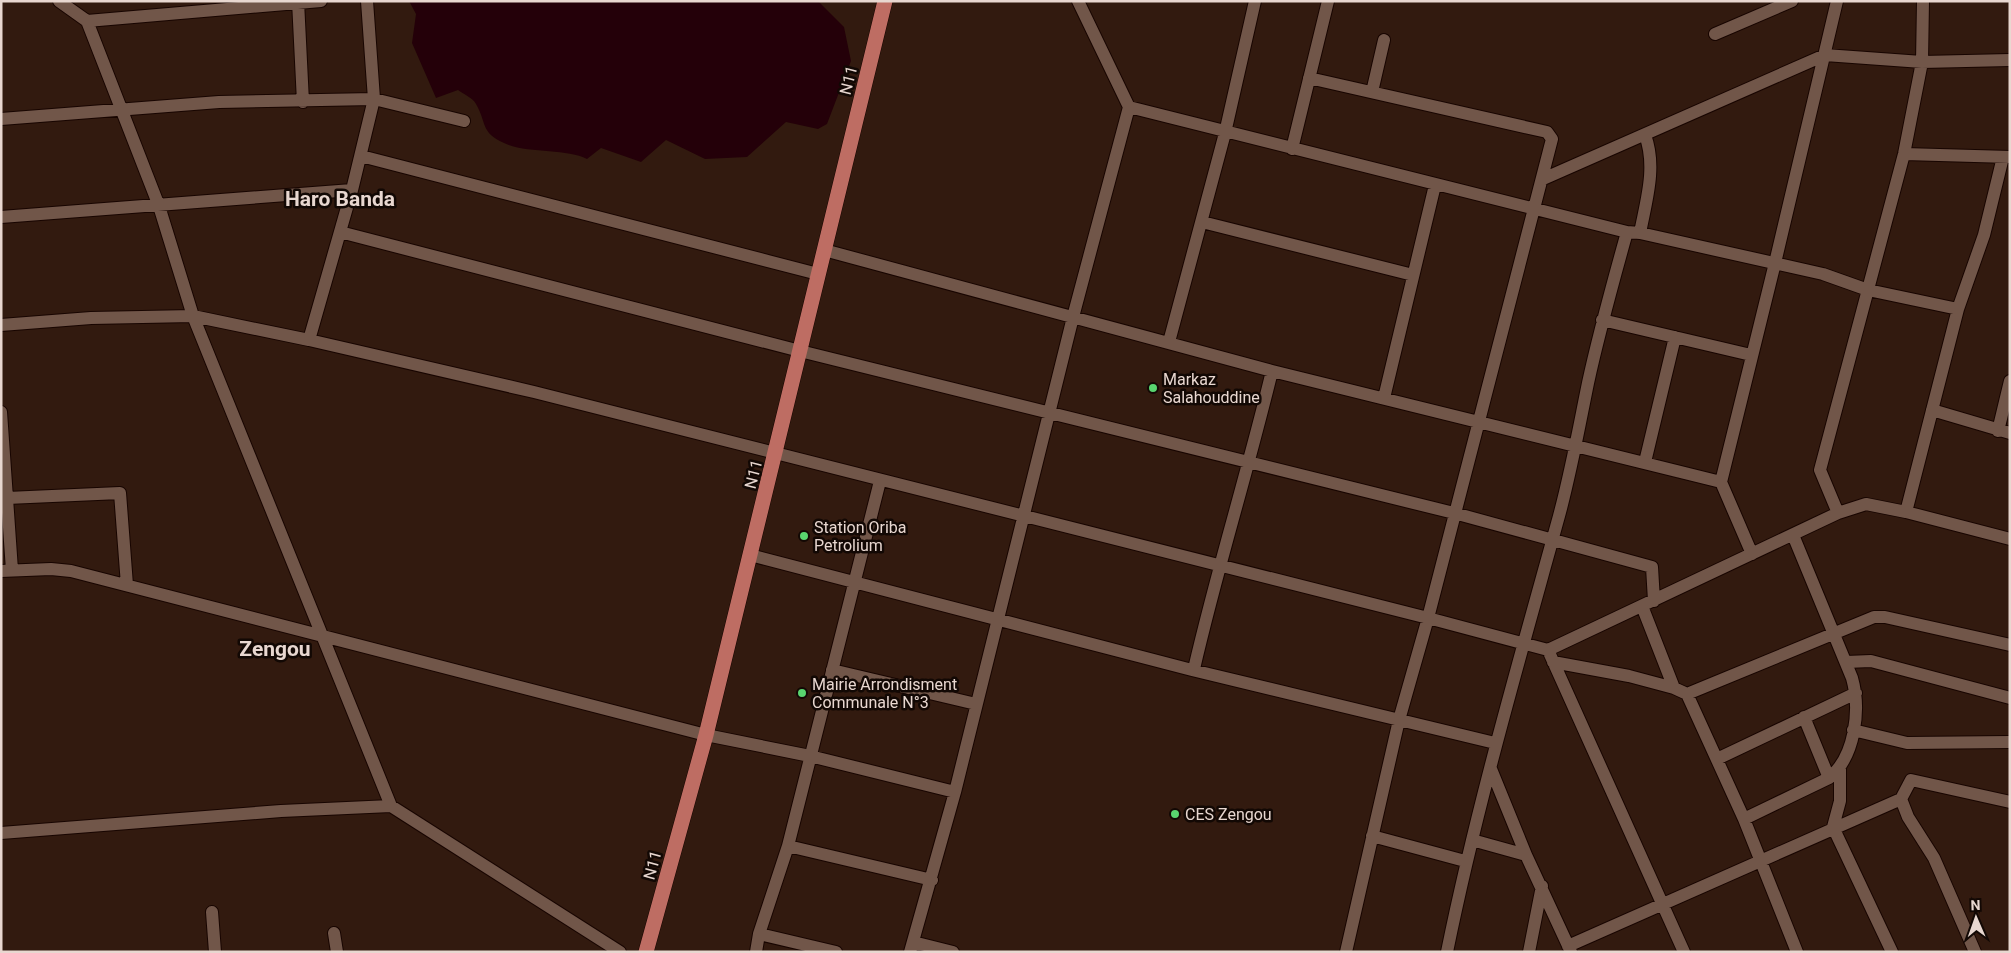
<svg xmlns="http://www.w3.org/2000/svg" width="2011" height="953" font-family="Roboto,sans-serif">
	<rect width="100%" height="100%" fill="#321a0f"/>
	<!-- water -->
	<path fill="#240009" d="M409,1H818L844,27L851,61L827,124L818,129L786,122L747,157L705,159L666,140L641,162L601,148L587,159C567,148 527,154 504,143C480,132 487,123 476,104C473,98 463,94 458,90L436,98L412,43L416,14Z"/>
	<g fill="none" stroke-linecap="round" stroke-linejoin="round">
		<!-- minor casing -->
		<g stroke="#180500" stroke-width="14">
			<path id="minor" d="M59,1L87,21L159,206L193,316L391,806L620,952
				M298,1L303,102
				M87,21L321,1
				M1715,34L1792,1
				M1309,78L1547,132L1552,139L1428,618L1399,720L1346,952
				M1372,92L1384,40
				M1129,107L1627,232L1640,233L1823,274L1868,290L1958,309
				M1,119L219,102L374,99L464,121
				M1292,149L1328,1
				M1904,154L2010,157
				M361,156L818,274
				M1543,179L1825,55L1922,62L2010,60
				M1,217L352,190
				M1202,222L1413,275
				M340,232L800,351L1454,513L1652,567L1654,601
				M1640,233C1646,201 1657,167 1645,135
				M824,250L1272,371L1721,482
				M1602,320L1751,355
				M1,325L91,318L193,316L309,340L534,392L1428,618L1548,650L1838,513L1866,504L1906,512L2010,539
				M309,340L352,190L374,99L367,1
				M1169,342L1225,133L1255,1
				M1384,398L1435,185
				M1932,410L2010,433
				M1,412L12,570
				M1998,431L2010,381
				M1645,462L1675,337
				M7,498L120,493L127,585
				M1906,512L1958,309L1984,235L2003,157
				M1838,513L1820,470L1904,154L1922,62L1923,1
				M1752,554L1721,482L1775,263L1837,1
				M750,555L1192,670L1495,743
				M1,571L51,569L71,571L706,735L810,756L955,792
				M1642,606L1674,688L1687,694L1744,819L1797,952
				M1548,650L1684,952
				M1553,662L1629,676L1674,688
				M1846,662L1871,661L2010,698
				M1194,669C1217,569 1248,471 1272,371
				M832,670L976,704
				M1687,694L1874,617H1885L2010,645
				M1804,717L1829,778
				M1853,730L1907,743L2010,742
				M1717,759L1856,693
				M1491,769L1526,855L1571,952
				M1840,769V801L1833,827L1892,952
				M1901,799L1908,817L1934,858L1975,952
				M1744,819L1829,778C1855,757 1861,710 1852,678L1793,535
				M1,833L281,811L391,806
				M1372,836L1465,861
				M1472,840L1526,855
				M788,846L932,880
				M212,912L215,952
				M334,933L337,952
				M759,934L836,952
				M913,942L953,952
				M1568,946L1901,799L1911,780L2010,802
				M756,952L759,934L788,846L880,481
				M910,952L955,792L1073,317L1129,107L1078,1
				M1447,952C1477,805 1519,661 1559,516C1571,472 1579,427 1588,383C1599,332 1613,282 1627,232
				M1529,952L1542,886"/>
		</g>
		<!-- major casing -->
		<g stroke="#180500" stroke-width="16">
			<path id="major" d="M646,952L706,735L885,1"/>
		</g>
		<!-- minor -->
		<use href="#minor" stroke="#715649" stroke-width="12"/>
		<!-- major -->
		<use href="#major" stroke="#be6d63" stroke-width="15"/>
	</g>
	<!-- markers -->
	<g fill="#59d56f" stroke="#120804" stroke-width="2">
		<circle cx="1153" cy="388" r="5"/>
		<circle cx="804" cy="536" r="5"/>
		<circle cx="802" cy="693" r="5"/>
		<circle cx="1175" cy="814" r="5"/>
	</g>
	<g text-anchor="middle" stroke-width="5" stroke-linejoin="round" paint-order="stroke">
		<!-- street labels -->
		<g font-size="16" fill="#e8d7d0" stroke="#120804">
			<text transform="translate(848 80) rotate(-76)" y="6">N11</text>
			<text transform="translate(753 474) rotate(-76)" y="6">N11</text>
			<text transform="translate(652 865) rotate(-75)" y="6">N11</text>
		</g>
		<!-- poi labels -->
		<g font-size="16" fill="#e8d7d0" stroke="#120804" text-anchor="start">
			<text x="1163" y="385">Markaz<tspan x="1163" dy="18">Salahouddine</tspan></text>
			<text x="814" y="533">Station Oriba<tspan x="814" dy="18">Petrolium</tspan></text>
			<text x="812" y="690">Mairie Arrondisment<tspan x="812" dy="18">Communale N°3</tspan></text>
			<text x="1185" y="820">CES Zengou</text>
		</g>
		<!-- district labels -->
		<g font-size="21" font-weight="bold" fill="#e8d7d0" stroke="#120804">
			<text x="340" y="206">Haro Banda</text>
			<text x="275" y="656">Zengou</text>
		</g>
	</g>
	<!-- border -->
	<rect width="2011" height="953" fill="none" stroke="#e8d7d0" stroke-width="5"/>
	<!-- north arrow -->
	<g transform="translate(1976 918) rotate(358)" stroke="#120804" stroke-width="4" paint-order="stroke">
	<path d="M0-4L9 19L0 12L-9 19Z" fill="#e8d7d0"/>
	<text y="-8" font-size="14" font-weight="bold" text-anchor="middle" fill="#e8d7d0">N</text>
	</g>
</svg>
